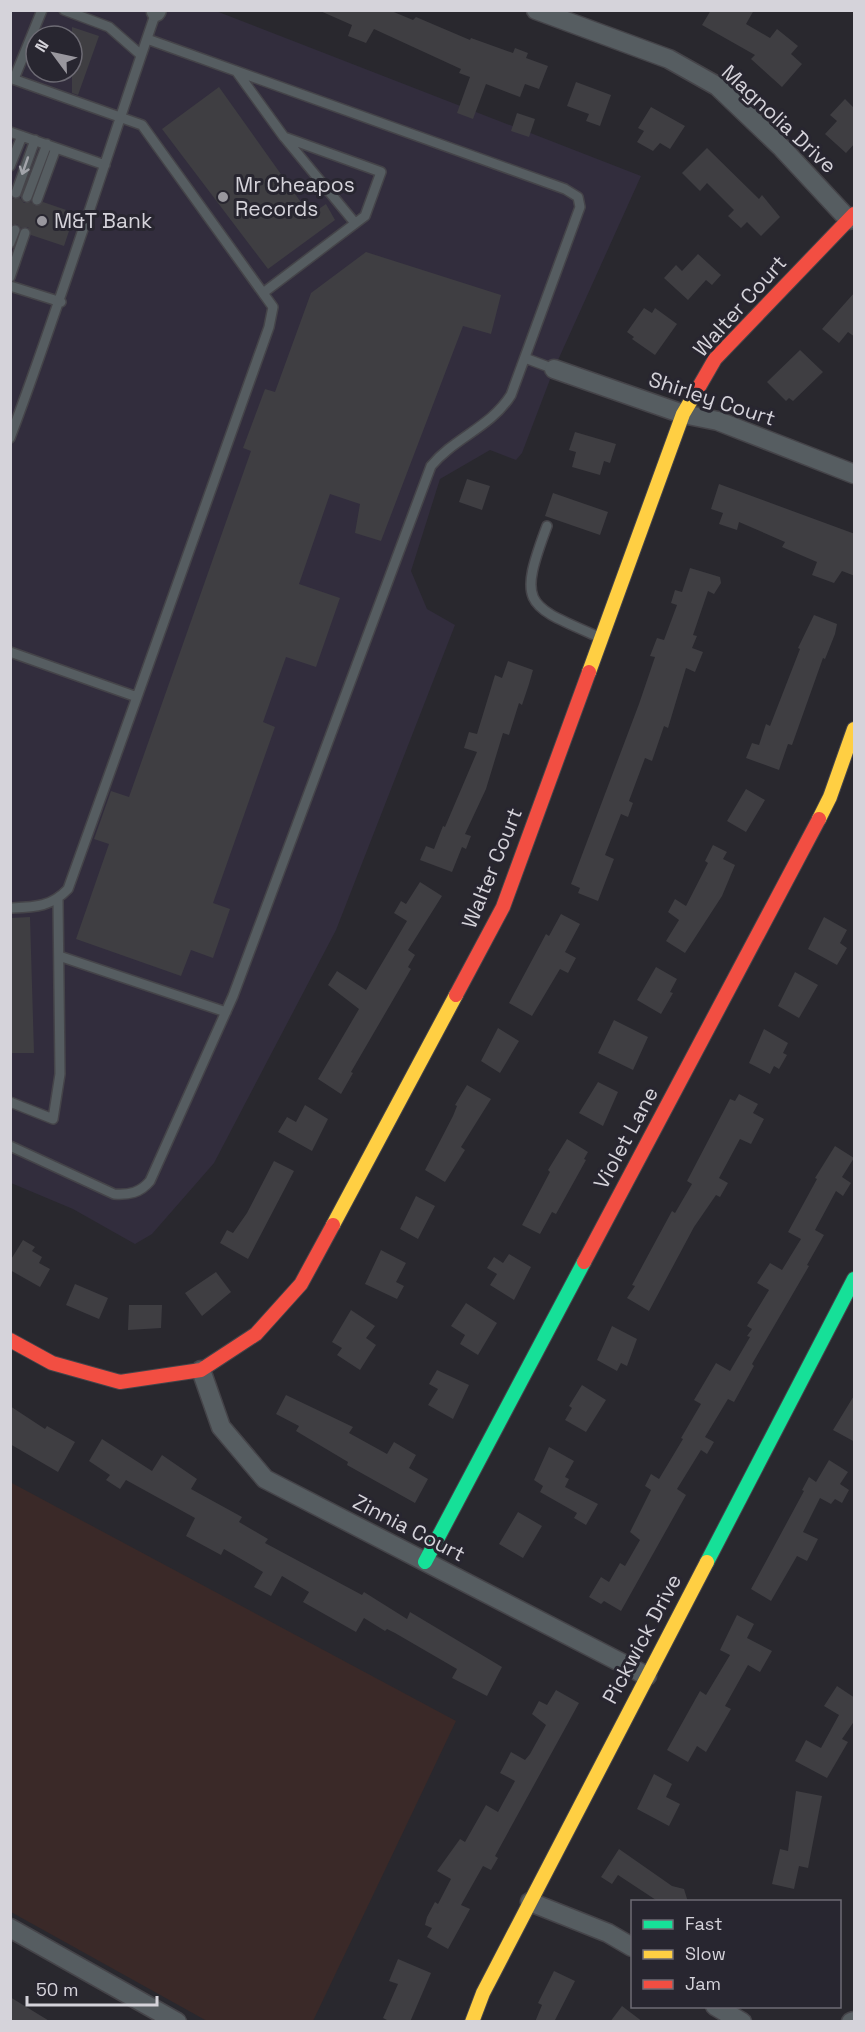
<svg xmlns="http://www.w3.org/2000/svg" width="865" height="2032" font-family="'Space Grotesk',sans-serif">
	<rect width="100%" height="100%" fill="#29282e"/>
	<!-- built -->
	<path fill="#322d3d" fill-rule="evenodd" d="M11,11H216L641,176L554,369L522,453L516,460L490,450L440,479L411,571L427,609L455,625L336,930L214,1163L152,1234L135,1244L73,1209L11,1183ZM36,36H72V72H36Z"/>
	<!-- education -->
	<path fill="#3a2928" d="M10,1482L456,1721L313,2021H207L11,1912Z"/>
	<!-- building -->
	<path fill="#3f3e42" d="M318,10H389L413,20L416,17L470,40L471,38L513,53L515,48L528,53L526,58L548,66L539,89L525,84L520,97L486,84L473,119L457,113L470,77L459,73L461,69L374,29L366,43L348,36L352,25Z
		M711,10H754L746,24L770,38L777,29L798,46L791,54L802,64L782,87L751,59L755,55L702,25Z
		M72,27L99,36L78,95L72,93Z
		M576,82L611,95L600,126L586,121L589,114L567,106Z
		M219,87L310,215L326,204L335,220L268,269L162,129Z
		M845,99L855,109V143L846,153L825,134L837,121L830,115Z
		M651,107L685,126L670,149L660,143L653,151L637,142L644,131L638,128Z
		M517,113L535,119L529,137L511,131Z
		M707,148L759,199L762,195L780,217L761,236L747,222L741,228L728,216L734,210L707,183L700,191L682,173Z
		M10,197L14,199L20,198L24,203L31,202L35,206L43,202L75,213L64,246L31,235L28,227L21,228L17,224L10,225Z
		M366,252L501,295L491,334L463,326L381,541L355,533L360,504L330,494L299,584L340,598L316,667L286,657L263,722L275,727L213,903L230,909L213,958L191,950L181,976L76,939L109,844L94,839L111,791L129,797L251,451L243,448L265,389L275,392L311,293Z
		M698,254L721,275L712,285L706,280L688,300L664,278L676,265L682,271Z
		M855,292V337L848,332L839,343L822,329Z
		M644,308L652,313L655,308L677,324L655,355L632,339L634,337L627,332Z
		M800,350L823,372L793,401L789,398L786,401L767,382Z
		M575,432L616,444L610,463L604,461L600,475L572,467L576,452L569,450Z
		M467,479L490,486L482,510L459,502Z
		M719,484L855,534V576L842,571L834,583L812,575L817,562L782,547L785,542L739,522L737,530L719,524L723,513L711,509Z
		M553,493L608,512L600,535L545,516Z
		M690,568L720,577L721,583L714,594L708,591L693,635L697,636L692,648L703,652L695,672L686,668L668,728L664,726L652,761L645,758L629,801L633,803L628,817L621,814L605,855L614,859L598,901L578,893L580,888L571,884L639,704L655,657L650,656L657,638L664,640L677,605L671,603L675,590L682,592Z
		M814,615L837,624L835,634L825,659L823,658L792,745L788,744L779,770L746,758L752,743L759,745L766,724L770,726L800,649L798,648Z
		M508,661L533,670L529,684L522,705L519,703L509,735L503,733L486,789L465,834L471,836L466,849L462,847L452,872L420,860L426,846L434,849L443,826L445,827L477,752L464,748L469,732L477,734L495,675L502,678Z
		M746,789L765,800L746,832L727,821Z
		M713,845L727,852L723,859L735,865L722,896L685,953L666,941L679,920L668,912L675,899L686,906L708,863L705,861Z
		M420,882L442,896L408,950L415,955L408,967L411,969L351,1072L353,1073L341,1094L318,1079L359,1009L328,985L337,971L366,990L407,921L394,913L401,901L406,904Z
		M561,914L580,924L565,952L576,958L568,973L560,969L532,1016L509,1003L546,934L549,936Z
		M30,917L34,1053H10V918Z
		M824,917L847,930L840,943L847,948L837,965L808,949Z
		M656,967L677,979L670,992L673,993L661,1014L637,1000Z
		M795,972L818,985L799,1018L778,1006Z
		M614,1020L648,1037L633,1070L598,1053Z
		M498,1028L519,1041L500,1073L481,1061Z
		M764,1029L788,1043L783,1053L787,1055L779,1069L774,1066L770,1074L749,1063Z
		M598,1082L618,1092L603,1126L579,1113Z
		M467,1085L491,1099L461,1147L465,1150L445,1182L425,1170L453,1116L457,1106L455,1105Z
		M739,1094L758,1104L753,1113L764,1119L751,1144L740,1139L719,1178L728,1183L720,1197L716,1195L694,1227L649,1311L627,1298L635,1286L632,1285L672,1211L675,1213L692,1184L687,1181L730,1099L735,1101Z
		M305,1105L328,1119L312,1151L278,1132L287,1117L296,1122Z
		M567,1139L588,1152L584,1159L586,1160L556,1214L552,1212L540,1234L522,1225L550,1172L548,1170Z
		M835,1146L854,1158L842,1177L851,1183L843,1196L836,1191L815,1230L824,1235L807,1265L809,1266L752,1364L754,1366L734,1402L728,1399L705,1437L714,1442L707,1454L701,1450L677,1489L686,1495L621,1611L604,1601L601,1604L589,1597L601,1577L609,1582L620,1563L625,1566L640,1540L630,1532L651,1490L645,1486L651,1474L659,1479L683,1439L681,1438L701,1404L694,1400L716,1363L730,1371L750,1337L747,1336L752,1329L747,1326L769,1290L757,1283L770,1263L782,1270L801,1239L788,1232L817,1179L815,1178Z
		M274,1161L294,1171L248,1259L220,1243L227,1230L233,1233L247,1213Z
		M416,1196L435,1206L418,1239L400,1229Z
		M23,1240L35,1247L32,1251L42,1257L39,1263L50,1269L40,1287L10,1270V1261Z
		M381,1250L406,1263L396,1282L404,1286L397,1299L365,1284Z
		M509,1254L531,1267L514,1300L490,1285L497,1274L487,1268L494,1257L503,1263Z
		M216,1272L231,1292L202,1316L185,1293Z
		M75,1284L108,1298L99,1319L66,1305Z
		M466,1303L497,1323L478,1355L460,1344L465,1335L451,1326Z
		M129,1305H162L161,1328L128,1330Z
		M351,1310L375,1326L366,1338L376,1345L360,1370L337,1355L342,1348L332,1342Z
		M612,1326L637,1339L627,1366L621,1363L617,1371L597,1360Z
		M437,1370L469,1385L453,1419L428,1405L438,1389L429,1384Z
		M582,1385L606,1400L586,1432L565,1420L572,1408L569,1406Z
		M855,1394V1442L833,1430Z
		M286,1395L353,1427L349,1433L387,1454L394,1442L416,1455L409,1468L428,1479L415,1503L347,1465L348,1462L296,1431L299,1426L276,1414Z
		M10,1406L45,1429L47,1426L75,1442L58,1472L10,1444Z
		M102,1439L152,1471L162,1455L197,1479L191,1489L242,1517L239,1522L268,1539L265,1543L362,1595L364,1592L407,1619L410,1612L502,1667L487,1696L452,1678L457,1669L395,1633L387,1629L385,1631L364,1618L356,1632L303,1602L309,1592L282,1576L271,1596L254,1587L263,1572L224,1549L221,1555L186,1536L195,1518L126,1480L120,1489L106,1480L110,1475L89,1461Z
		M549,1447L574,1461L565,1477L569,1479L565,1487L598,1504L586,1525L574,1518L577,1513L540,1492L543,1486L534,1480Z
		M829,1460L848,1472L840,1484L849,1490L842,1503L835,1499L831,1504L820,1498L803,1532L818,1539L807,1561L797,1556L771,1601L751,1589L804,1491L802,1490L809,1477L816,1482Z
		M518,1512L542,1526L523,1558L499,1544Z
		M737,1615L754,1624L747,1638L772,1651L760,1672L748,1665L725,1706L731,1709L706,1752L697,1746L688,1762L667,1750L700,1691L706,1695L730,1655L720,1650Z
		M837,1686L855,1698V1720L842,1739L848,1742L827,1778L795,1761L806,1740L821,1748L839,1715L824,1706Z
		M556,1690L579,1703L495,1856L498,1858L491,1870L483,1866L461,1905L470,1909L448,1949L427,1937L432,1928L425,1925L427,1917L435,1902L438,1904L451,1879L437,1871L460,1839L465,1842L486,1805L498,1812L515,1781L500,1773L511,1752L525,1760L530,1754L546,1725L532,1714L539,1701L547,1705Z
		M654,1774L672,1784L666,1797L680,1804L669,1826L637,1809Z
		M796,1791L822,1796L808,1868L799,1866L794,1889L772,1884L780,1849L788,1851Z
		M619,1849L672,1886L684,1889L688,1902H659L618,1875L612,1884L601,1877Z
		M398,1959L431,1973L410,2022H391L383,2018L398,1984L389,1981Z
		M554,1971L575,1981L554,2022H535L542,2005L538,2003Z
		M10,1997L51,2022H10Z
		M622,2006L643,2022H610Z"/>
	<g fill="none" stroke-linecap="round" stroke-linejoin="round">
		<!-- lane casing -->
		<g stroke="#454449" stroke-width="12">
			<path id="lane" d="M64,10L109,27L141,55
				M237,72L284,137L381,172L365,216L263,293
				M10,78L142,125L273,307L269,327L137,697
				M14,79L42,10
				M10,132L105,165
				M284,137L355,223
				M10,166L22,136
				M16,193L35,140
				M27,197L47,144
				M37,200L56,148
				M10,243L15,230
				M10,277L25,233
				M10,286L61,302
				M525,358L554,369
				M10,438C63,297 107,154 156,12
				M547,526C517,606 526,605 599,637
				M10,652L137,697L68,889C51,907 35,907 10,908
				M59,956L226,1012
				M10,1102L53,1119L60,1074L58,900
				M10,1146L114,1194C129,1195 140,1193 150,1181L233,996L431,466C454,438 491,427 511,395L580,207L578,197L565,189L147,39"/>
		</g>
		<!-- street casing -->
		<g stroke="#454449" stroke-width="21">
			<path id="street" d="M536,10L669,59L717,86L782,148L849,220
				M156,12L157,10
				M554,369L683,414L718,421L854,474
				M201,1370L221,1427L265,1479L647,1676
				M530,1902L608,1933L632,1947
				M10,1928L177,2022
				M715,2006L742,2022
				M851,2022L854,2021"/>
		</g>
		<!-- fast casing -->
		<g stroke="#454449" stroke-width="16">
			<path id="fast" d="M425,1562L584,1262
				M707,1562L854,1279"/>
		</g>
		<!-- slow casing -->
		<g stroke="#454449" stroke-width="16">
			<path id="slow" d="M589,672L683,414L696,392
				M819,819L830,797L854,729
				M333,1225L456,995
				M472,2022L483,1993L707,1562"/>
		</g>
		<!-- jam casing -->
		<g stroke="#454449" stroke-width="16">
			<path id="jam" d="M696,392L715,359L854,214
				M456,995L503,907L589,672
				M584,1262L819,819
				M10,1340L52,1363L120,1382L201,1370L256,1334L301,1284L333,1225"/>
		</g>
		<!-- lane -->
		<use href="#lane" stroke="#565d61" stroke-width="9"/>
		<!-- street -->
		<use href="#street" stroke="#565d61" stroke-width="18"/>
		<!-- fast -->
		<use href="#fast" stroke="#16e098" stroke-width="14"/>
		<!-- slow -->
		<use href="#slow" stroke="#ffcf43" stroke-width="14"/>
		<!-- jam -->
		<use href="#jam" stroke="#f24e42" stroke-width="14"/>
	</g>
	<!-- one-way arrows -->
	<defs><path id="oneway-shaft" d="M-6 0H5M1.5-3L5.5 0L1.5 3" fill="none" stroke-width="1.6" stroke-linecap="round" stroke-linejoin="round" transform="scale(1.5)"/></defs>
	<use stroke="#a2a4aa" href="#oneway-shaft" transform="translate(25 166) rotate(109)"/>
	<!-- markers -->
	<g fill="#99979e" stroke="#282630" stroke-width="2">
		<circle cx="223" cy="197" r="6"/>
		<circle cx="42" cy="221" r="6"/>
	</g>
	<g text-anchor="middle" stroke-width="6" stroke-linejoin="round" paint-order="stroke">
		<!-- street labels -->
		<g font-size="21" fill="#d5d3da" stroke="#282630">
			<text transform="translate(779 119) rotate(43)" y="7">Magnolia Drive</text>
			<text transform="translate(740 306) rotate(-48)" y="7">Walter Court</text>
			<text transform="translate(712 399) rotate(18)" y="7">Shirley Court</text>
			<text transform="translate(492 868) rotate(-68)" y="7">Walter Court</text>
			<text transform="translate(626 1138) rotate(-62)" y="7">Violet Lane</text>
			<text transform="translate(409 1528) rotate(27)" y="7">Zinnia Court</text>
			<text transform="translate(642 1639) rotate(-62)" y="7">Pickwick Drive</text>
		</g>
		<!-- poi labels -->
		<g font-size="21" fill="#d5d3da" stroke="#282630" text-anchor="start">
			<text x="235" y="192">Mr Cheapos<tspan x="235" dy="24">Records</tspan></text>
			<text x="54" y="228">M&amp;T Bank</text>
		</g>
	</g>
	<!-- border -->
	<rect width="865" height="2032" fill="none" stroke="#d5d3da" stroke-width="24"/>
	<!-- legend -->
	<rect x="631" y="1900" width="210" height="108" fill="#282630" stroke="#6d6b74" stroke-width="1.5"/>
	<rect x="643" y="1920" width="30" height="9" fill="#16e098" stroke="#6d6b74" stroke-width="1.5"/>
	<text x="685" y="1930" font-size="18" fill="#d5d3da">Fast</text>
	<rect x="643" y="1950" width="30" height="9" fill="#ffcf43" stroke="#6d6b74" stroke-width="1.5"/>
	<text x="685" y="1960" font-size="18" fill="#d5d3da">Slow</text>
	<rect x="643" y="1980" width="30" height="9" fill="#f24e42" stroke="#6d6b74" stroke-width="1.5"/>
	<text x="685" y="1990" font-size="18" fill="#d5d3da">Jam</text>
	<!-- north arrow -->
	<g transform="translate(54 54) rotate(303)"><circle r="28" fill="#282630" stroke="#6d6b74" stroke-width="1.5"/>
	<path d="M0-4.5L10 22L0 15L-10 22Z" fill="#99979e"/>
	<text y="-9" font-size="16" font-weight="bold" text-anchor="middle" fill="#d5d3da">N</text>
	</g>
	<!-- scale -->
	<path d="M27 1996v9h130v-9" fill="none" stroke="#d5d3da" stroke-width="3"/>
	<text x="36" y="1996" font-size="18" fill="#d5d3da" stroke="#282630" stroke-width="4.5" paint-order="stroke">50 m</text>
</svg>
